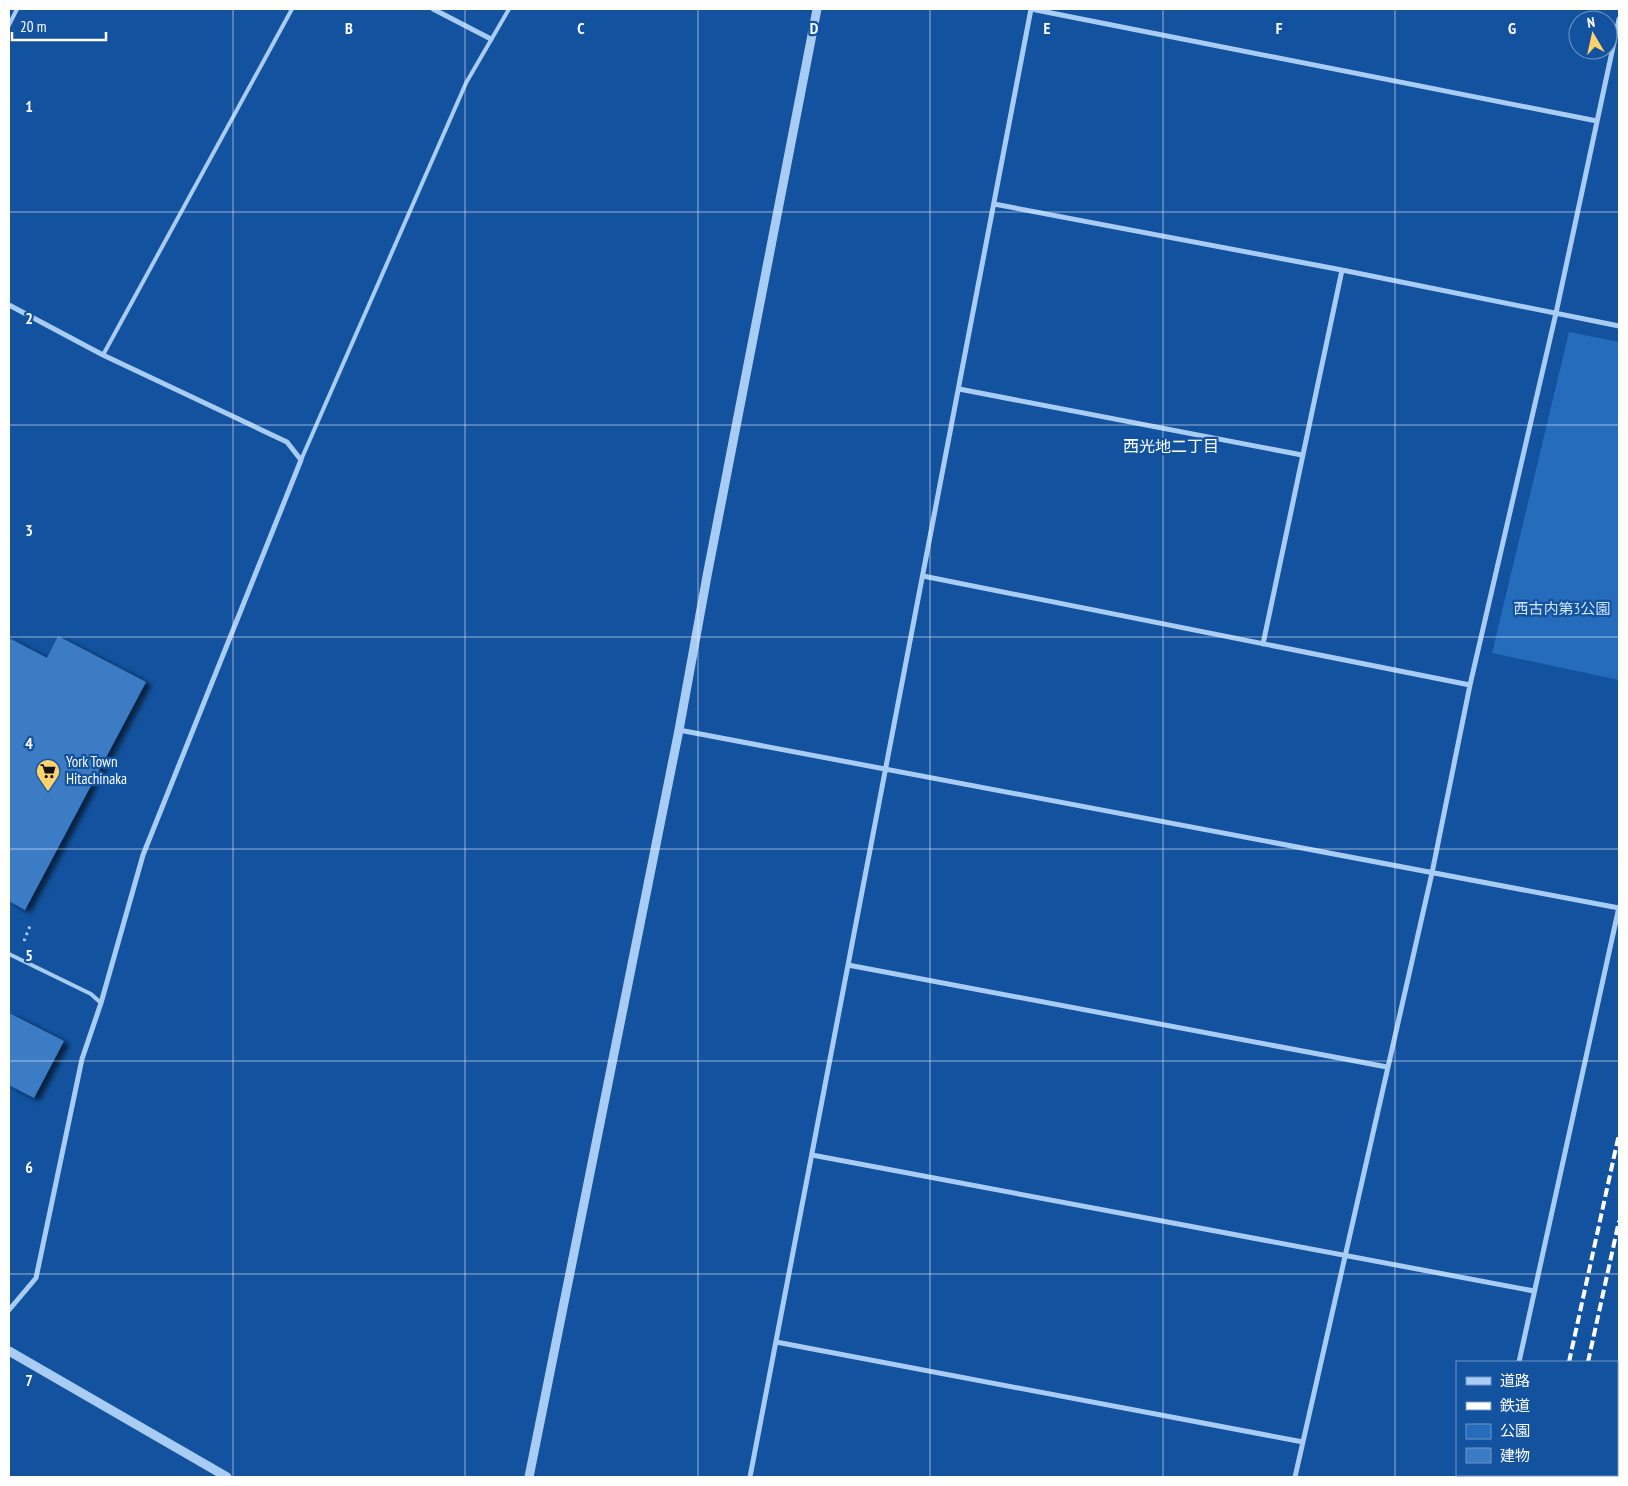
<svg xmlns="http://www.w3.org/2000/svg" width="1628" height="1486" font-family="'PT Sans Narrow','Noto Sans JP',sans-serif">
	<defs>
		<filter id="shadow"><feDropShadow dx="5.5" dy="3" stdDeviation="2.5" flood-color="#0009"/></filter>
	</defs>
	<rect width="100%" height="100%" fill="#12529e"/>
	<!-- green -->
	<path fill="#256cbc" d="M1569,332L1619,342V680L1492,653Z"/>
	<!-- building -->
	<path fill="#3b7bc5" filter="url(#shadow)" d="M58,636L146,682L25,910L9,901V638L47,658Z
		M9,1013L64,1041L34,1098L9,1085Z"/>
	<g fill="none" stroke-linecap="round" stroke-linejoin="round">
		<!-- path -->
		<path stroke="#a9ccf4" stroke-width="3" stroke-dasharray="2.5 4" stroke-linecap="butt" d="M24,941L30,926"/>
		<!-- service -->
		<path stroke="#a9ccf4" stroke-width="4" d="M9,25L17,9
			M103,355L292,9
			M301,460L466,83L509,9
			M9,954L91,994L101,1003"/>
		<!-- minor -->
		<path stroke="#a9ccf4" stroke-width="5" d="M433,9L491,39
			M1031,9L1597,121
			M994,204L1342,270L1619,326
			M9,305L103,355L287,442L301,460L143,855L101,1003L82,1059L36,1278L9,1310
			M959,389L1302,455
			M923,576L1470,685
			M1263,644L1342,270
			M679,730L1619,908
			M848,965L1387,1067
			M812,1155L1534,1291
			M776,1342L1303,1442
			M1519,1362L1619,907
			M750,1477L1031,9
			M1295,1477L1432,873L1470,685L1556,313L1619,19
			M1496,1477V1475"/>
		<!-- tertiary -->
		<path stroke="#a9ccf4" stroke-width="9" d="M9,1351L227,1477
			M529,1477L679,730L707,576L817,9"/>
		<!-- rail -->
		<path stroke="#fff" stroke-width="4" stroke-dasharray="9 4" stroke-linecap="butt" d="M1569,1362L1619,1134
			M1588,1362L1619,1221
			M1543,1477L1544,1475
			M1562,1477L1563,1475"/>
	</g>
	<!-- grid -->
	<path fill="none" stroke="#fff" stroke-width="1" stroke-opacity="0.55" d="M233,9V1477M465,9V1477M698,9V1477M930,9V1477M1163,9V1477M1395,9V1477M9,212H1619M9,425H1619M9,637H1619M9,849H1619M9,1061H1619M9,1274H1619"/>
	<!-- icons -->
	<defs>
		<g id="supermarket-pin" transform="scale(1.25)"><path d="M0 17L-7.5 6A9.5 9.5 0 1 1 7.5 6Z" fill="#ffd26c" stroke="#12529e"/><path d="M-6-5.5h2.5l.6 2H6L4.5 2H-2.5L-4.4-4H-6ZM-1.5 3.2a1.3 1.3 0 1 0 .1 0ZM3 3.2a1.3 1.3 0 1 0 .1 0Z" fill="#111"/></g>
	</defs>
	<g fill-rule="evenodd">
		<use href="#supermarket-pin" x="48" y="771"/>
	</g>
	<g text-anchor="middle" stroke-width="4.5" stroke-linejoin="round" paint-order="stroke">
		<!-- park labels -->
		<g font-size="15" fill="#d1e6fe" stroke="#12529e">
			<text x="1562" y="614">西古内第3公園</text>
		</g>
		<!-- poi labels -->
		<g font-size="15" fill="#fff" stroke="#12529e" text-anchor="start">
			<text x="66" y="767">York Town<tspan x="66" dy="17">Hitachinaka</tspan></text>
		</g>
		<!-- neighbourhood labels -->
		<g font-size="16" fill="#fff" stroke="#12529e">
			<text x="1171" y="452">西光地二丁目</text>
		</g>
	</g>
	<g font-size="16" text-anchor="middle" font-weight="bold" fill="#fff" stroke="#12529e" stroke-width="4.5" stroke-linejoin="round" paint-order="stroke">
		<text x="349" y="34">B</text>
		<text x="581" y="34">C</text>
		<text x="814" y="34">D</text>
		<text x="1047" y="34">E</text>
		<text x="1279" y="34">F</text>
		<text x="1512" y="34">G</text>
		<text x="29" y="112">1</text>
		<text x="29" y="324">2</text>
		<text x="29" y="536">3</text>
		<text x="29" y="749">4</text>
		<text x="29" y="961">5</text>
		<text x="29" y="1173">6</text>
		<text x="29" y="1386">7</text>
	</g>
	<!-- border -->
	<rect width="1628" height="1486" fill="none" stroke="#ffffff" stroke-width="20"/>
	<!-- legend -->
	<rect x="1456" y="1361" width="162" height="115" fill="#12529e" stroke="#7197c5"/>
	<rect x="1466" y="1377" width="25" height="8" fill="#a9ccf4" stroke="#7197c5"/>
	<text x="1500" y="1386" font-size="15" fill="#ffffff">道路</text>
	<rect x="1466" y="1402" width="25" height="8" fill="#ffffff" stroke="#7197c5"/>
	<text x="1500" y="1411" font-size="15" fill="#ffffff">鉄道</text>
	<rect x="1466" y="1424" width="25" height="15" fill="#256cbc" stroke="#7197c5"/>
	<text x="1500" y="1436" font-size="15" fill="#ffffff">公園</text>
	<rect x="1466" y="1448" width="25" height="15" fill="#3b7bc5" stroke="#7197c5"/>
	<text x="1500" y="1461" font-size="15" fill="#ffffff">建物</text>
	<!-- north arrow -->
	<g transform="translate(1593 35) rotate(351)"><circle r="24" fill="#12529e" stroke="#7197c5"/>
	<path d="M0-4L9 19L0 12L-9 19Z" fill="#ffd26c"/>
	<text y="-8" font-size="14" font-weight="bold" text-anchor="middle" fill="#ffffff">N</text>
	</g>
	<!-- scale -->
	<path d="M12 32v8h94v-8" fill="none" stroke="#ffffff" stroke-width="2.5"/>
	<text x="20" y="32" font-size="15" fill="#ffffff" stroke="#12529e" stroke-width="4" paint-order="stroke">20 m</text>
</svg>
